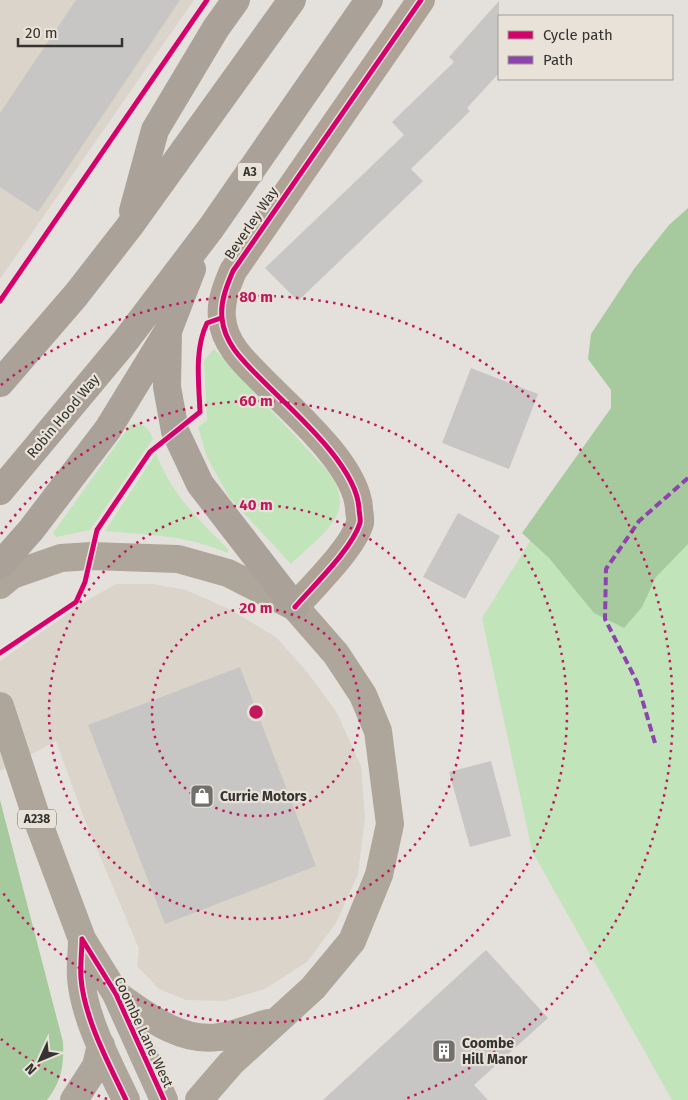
<svg xmlns="http://www.w3.org/2000/svg" width="688" height="1100" font-family="'Fira Sans',sans-serif">
	<rect width="100%" height="100%" fill="#e4e1dc"/>
	<!-- built -->
	<path fill="#dbd4ca" d="M0,0H194L0,279Z
		M116,584H153L186,590L229,609L276,637L308,673L337,713L361,766L365,818L358,874L336,923L307,962L265,989L224,1001L186,1000L159,989L137,966L139,949L84,818L56,741L0,771V661L86,601Z"/>
	<!-- green -->
	<path fill="#c2e4bb" d="M688,302V1100H672L532,851L482,618L609,415Z
		M214,349L325,468C362,513 322,533 291,564L229,497L207,457L198,427L207,420L204,360Z
		M140,423L148,429L153,439L90,530L56,537L53,533L131,424Z
		M156,453C171,494 199,520 229,550L227,553C188,535 147,535 105,531Z"/>
	<!-- forest -->
	<path fill="#a6c99e" d="M688,208V544L656,577L642,607L624,628L594,613L549,558L522,533L611,408V390L588,359L591,334L634,269L669,225Z
		M0,800L63,1042C64,1066 62,1080 47,1100H0Z"/>
	<!-- building -->
	<path fill="#c8c6c4" d="M76,0H180L38,212L0,187V113Z
		M499,1V73L467,108L470,111L411,169L423,181L298,301L265,268L404,135L392,122L454,62L449,57Z
		M471,368L538,394L509,469L442,443Z
		M458,513L500,536L465,599L423,577Z
		M240,667L316,866L165,924L88,725Z
		M491,761L511,836L470,847L449,772Z
		M486,950L548,1018L474,1085L488,1100H323Z"/>
	<g fill="none" stroke-linecap="round" stroke-linejoin="round">
		<!-- minor -->
		<path stroke="#aea396" stroke-width="28" d="M295,607C313,586 352,549 360,523C361,519 359,513 359,508C356,464 290,409 260,378C243,361 224,343 222,318C220,302 227,285 233,271L421,0"/>
		<!-- major -->
		<path stroke="#aea69a" stroke-width="28" d="M0,585L12,575L61,558L91,556L178,559L228,573L295,607L336,654L363,695L378,731L390,824L379,875L352,941L313,988L231,1063L199,1100
			M0,706L36,816L82,939L116,994L164,1100
			M82,939C82,952 80,965 81,978C84,1018 109,1064 126,1100
			M117,995C147,1016 181,1043 219,1037C236,1035 252,1027 268,1023
			M74,1100L96,1066L101,1045"/>
		<!-- highway -->
		<path stroke="#aaa198" stroke-width="28" d="M133,211L155,130L216,28L236,0
			M192,269L168,331L167,387L175,431L200,484L295,607
			M0,383L76,295L129,227L292,0
			M0,491L126,340L211,228L369,0
			M0,565L31,530L108,429L168,331"/>
		<!-- quiet -->
		<path stroke="#8e44ad" stroke-width="4" stroke-dasharray="8 4" stroke-linecap="butt" d="M655,743L637,682L605,619L606,569L639,521L688,478"/>
		<!-- cycleway casing -->
		<g stroke="#e8e2d9" stroke-width="8">
			<path id="cycleway" d="M0,301L207,0
				M295,607C313,586 352,549 360,523C361,519 359,513 359,508C356,464 290,409 260,378C243,361 224,343 222,318C220,302 227,285 233,271L421,0
				M0,653L76,602L85,582L97,530L150,452L200,412C199,383 194,350 207,323L221,318
				M82,939L116,994L164,1100
				M82,939C82,952 80,965 81,978C84,1018 109,1064 126,1100"/>
		</g>
		<!-- cycleway -->
		<use href="#cycleway" stroke="#d6006c" stroke-width="5"/>
	</g>
	<!-- distance rings -->
	<g fill="none" stroke="#c2185b" stroke-width="2.5" stroke-dasharray="2.5 5">
		<circle cx="256" cy="712" r="104"/>
		<circle cx="256" cy="712" r="207"/>
		<path d="M1 534A311 311 0 1 1 1 890"/>
		<path d="M107 1099A415 415 0 0 1 1 1039M1 385A415 415 0 1 1 405 1099"/>
	</g>
	<!-- icons -->
	<defs>
		<g id="shop-square" transform="scale(1.25)"><rect x="-9" y="-9" width="18" height="18" rx="4" fill="#72706c" stroke="#e8e2d9"/><path d="M-5-2.5h2.3a2.7 3.5 0 0 1 5.4 0H5L5.5 6h-11ZM-1.5-2.5h3a1.5 2.3 0 0 0-3 0Z" fill="#fff"/></g>
		<g id="building-square" transform="scale(1.25)"><rect x="-9" y="-9" width="18" height="18" rx="4" fill="#72706c" stroke="#e8e2d9"/><path d="M-4-6H4V6H1V3H-1V6H-4ZM-2.5-4.3h1.7v1.8h-1.7ZM.8-4.3h1.7v1.8H.8ZM-2.5-1h1.7V.8h-1.7ZM.8-1h1.7V.8H.8Z" fill="#fff"/></g>
	</defs>
	<g fill-rule="evenodd">
		<use href="#shop-square" x="202" y="796"/>
		<use href="#building-square" x="444" y="1051"/>
	</g>
	<g text-anchor="middle" stroke-width="4.5" stroke-linejoin="round" paint-order="stroke">
		<!-- shield labels -->
		<g fill="#e8e2d9" stroke="#6b6862" stroke-width="1">
			<rect x="237.5" y="162.5" width="25" height="19" rx="4"/>
			<rect x="18" y="809.5" width="38" height="19" rx="4"/>
		</g>
		<g font-size="12" font-weight="bold" fill="#35332f">
			<text x="250" y="176">A3</text>
			<text x="37" y="823">A238</text>
		</g>
		<!-- street labels -->
		<g font-size="14" fill="#35332f" stroke="#e8e2d9">
			<text transform="translate(251 223) rotate(-56)" y="5">Beverley Way</text>
			<text transform="translate(63 416) rotate(-50)" y="5">Robin Hood Way</text>
			<text transform="translate(144 1032) rotate(65)" y="5">Coombe Lane West</text>
		</g>
		<!-- poi labels -->
		<g font-size="14" font-weight="bold" fill="#35332f" stroke="#e8e2d9" text-anchor="start">
			<text x="220" y="801">Currie Motors</text>
			<text x="462" y="1048">Coombe<tspan x="462" dy="16">Hill Manor</tspan></text>
		</g>
	</g>
	<circle cx="256" cy="712" r="8" fill="#c2185b" stroke="#e8e2d9" stroke-width="2.5"/>
	<g font-size="15" text-anchor="middle" font-weight="bold" fill="#c2185b" stroke="#e8e2d9" stroke-width="4.5" stroke-linejoin="round" paint-order="stroke">
		<text x="256" y="302">80 m</text>
		<text x="256" y="406">60 m</text>
		<text x="256" y="510">40 m</text>
		<text x="256" y="613">20 m</text>
	</g>
	<!-- legend -->
	<rect x="498" y="15" width="175" height="65" fill="#e8e2d9" stroke="#a09c95"/>
	<rect x="508" y="31" width="25" height="8" fill="#d6006c" stroke="#a09c95"/>
	<text x="543" y="40" font-size="15" fill="#35332f">Cycle path</text>
	<rect x="508" y="56" width="25" height="8" fill="#8e44ad" stroke="#a09c95"/>
	<text x="543" y="65" font-size="15" fill="#35332f">Path</text>
	<!-- north arrow -->
	<g transform="translate(40 1060) rotate(226)" stroke="#e8e2d9" stroke-width="4" paint-order="stroke">
	<path d="M0-4L9 19L0 12L-9 19Z" fill="#35332f"/>
	<text y="-8" font-size="14" font-weight="bold" text-anchor="middle" fill="#35332f">N</text>
	</g>
	<!-- scale -->
	<path d="M18 38v8h104v-8" fill="none" stroke="#35332f" stroke-width="2.5"/>
	<text x="25" y="38" font-size="15" fill="#35332f" stroke="#e8e2d9" stroke-width="4" paint-order="stroke">20 m</text>
</svg>
